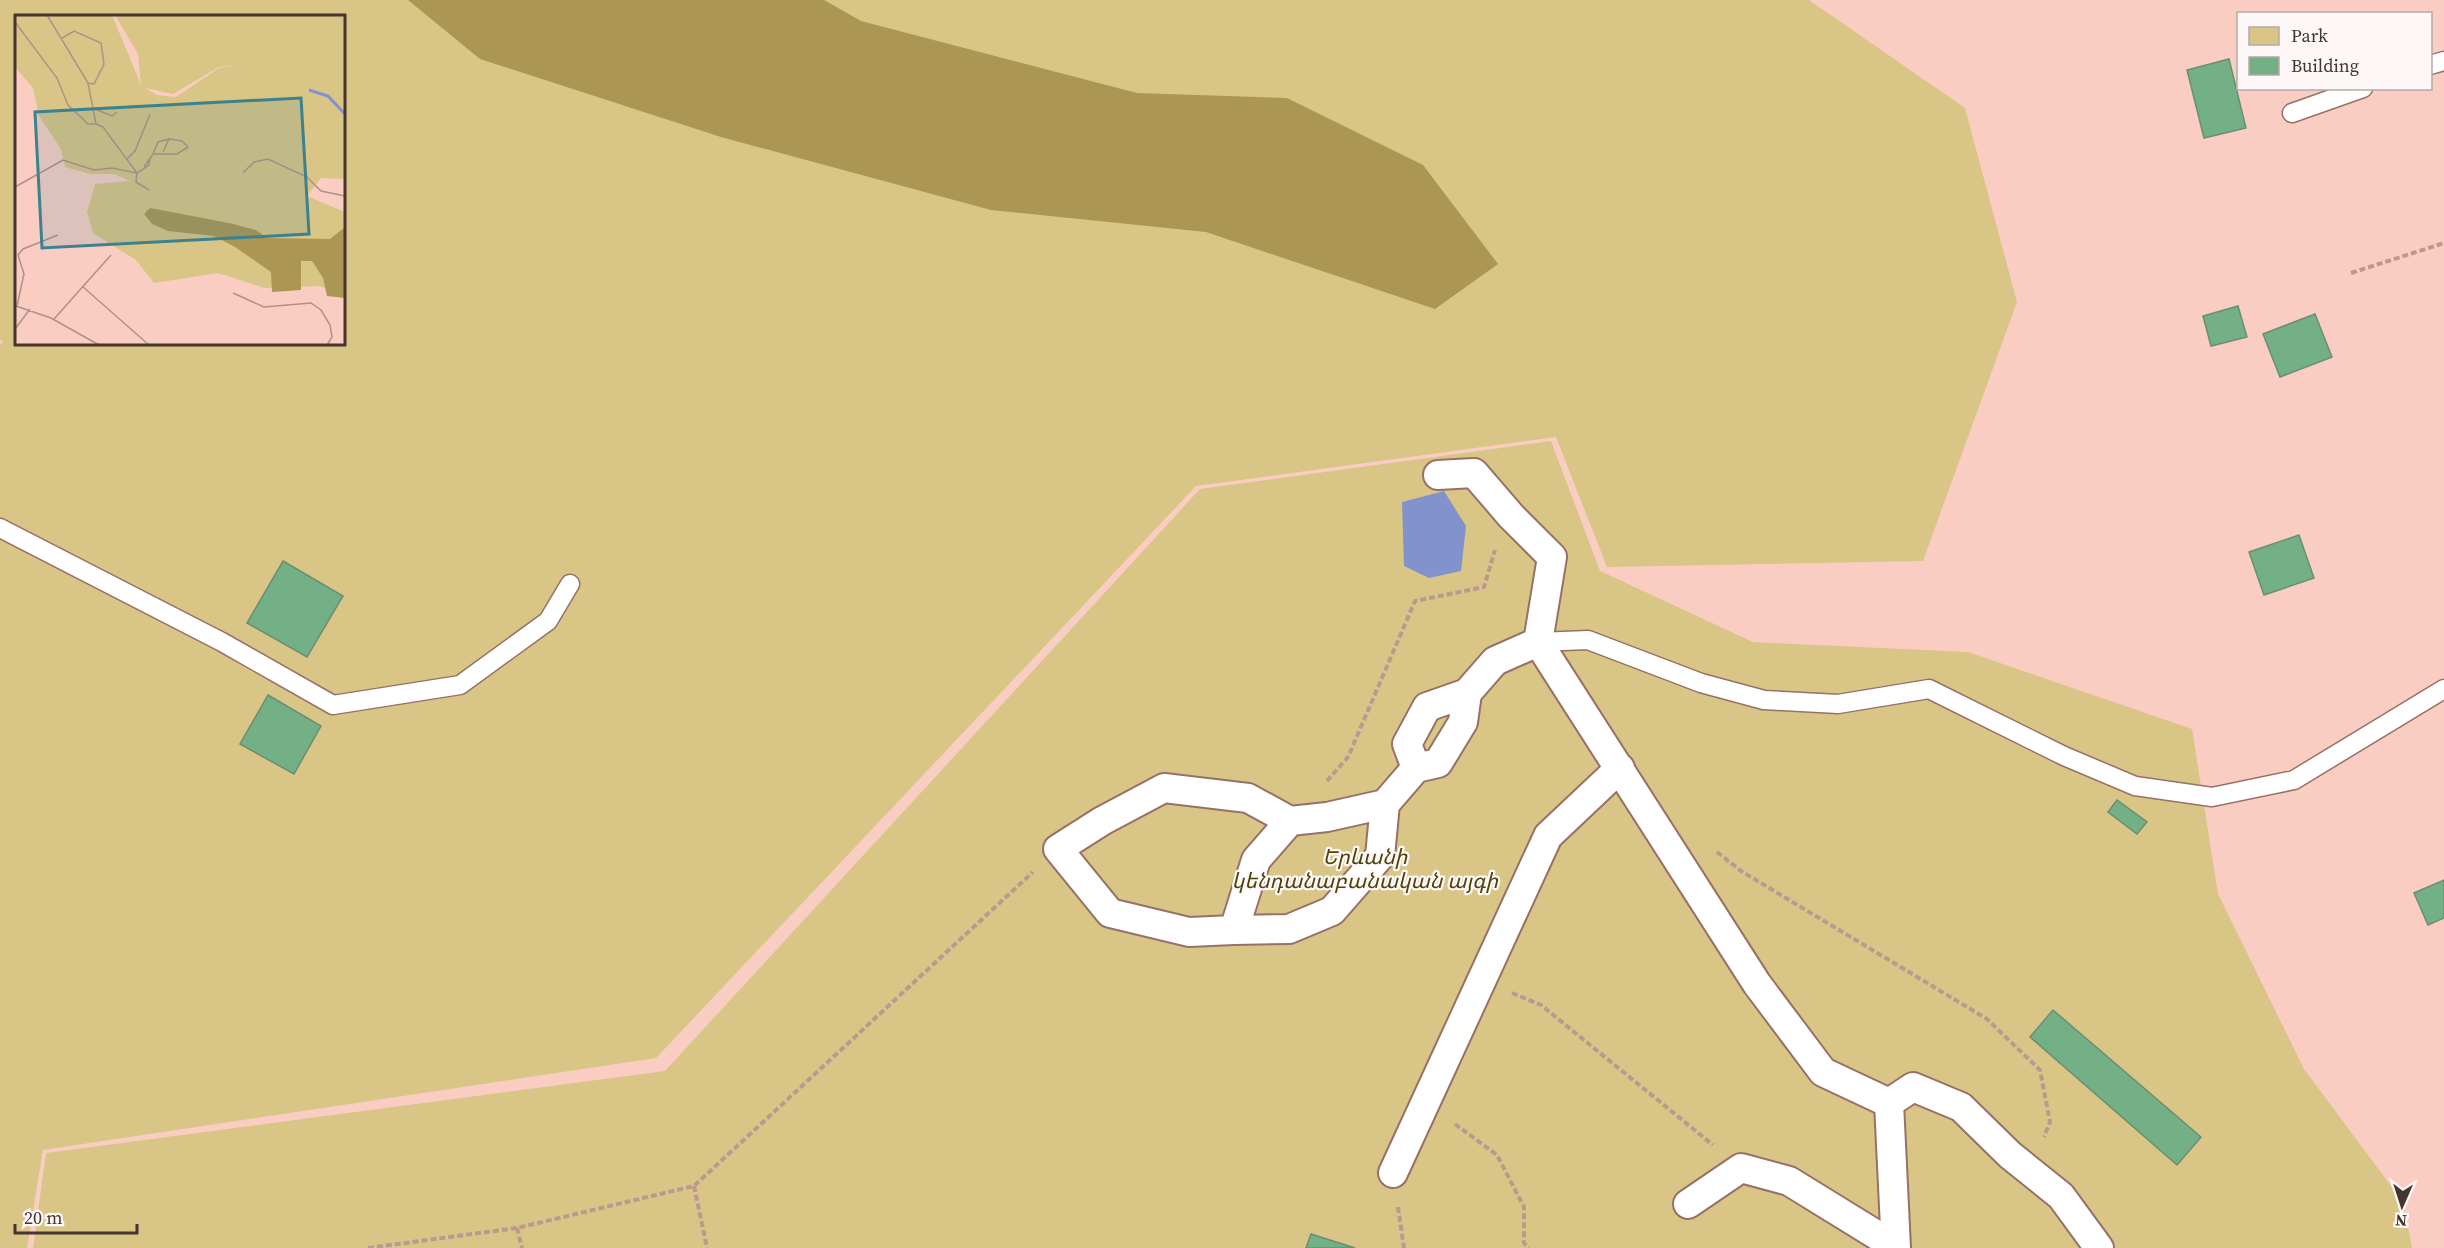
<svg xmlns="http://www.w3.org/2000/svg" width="2444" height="1248" font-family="'Source Serif 4','Noto Sans Armenian',serif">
	<rect width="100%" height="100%" fill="#facdc3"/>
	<!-- green -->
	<path fill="#d9c585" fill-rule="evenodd" d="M0,0H1809L1965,108L2017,302L1923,561L1607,567L1556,437L1196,486L656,1058L43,1150L27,1248H0V345L3,342L0,340ZM16,16H344V344H16Z
		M1551,441L1600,571L1753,642L1968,652L2192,729L2218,894L2304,1069L2403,1202L2412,1248H33L46,1153L665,1071L1200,489Z"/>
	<!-- forest -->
	<path fill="#ab9654" d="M408,0H824L861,21L1137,93L1287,98L1423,165L1498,264L1435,309L1206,232L991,210L721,137L480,59Z"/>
	<!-- water -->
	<path fill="#8292cd" d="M1444,491L1466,526L1461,571L1429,578L1404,566L1402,502Z"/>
	<!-- building -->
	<path fill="#74b085" stroke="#6b8d73" stroke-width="1.5" d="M2229,59L2246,128L2204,138L2187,70Z
		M2238,306L2247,337L2211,346L2203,316Z
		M2315,314L2332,357L2280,377L2263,334Z
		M2299,535L2314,578L2264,595L2249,552Z
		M283,561L343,596L307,657L247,623Z
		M268,695L321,726L294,774L240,744Z
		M2117,800L2147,822L2137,834L2108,812Z
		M2444,880V918L2428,925L2414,893Z
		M2053,1010L2201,1137L2177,1165L2030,1037Z
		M1311,1234L1355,1248H1306Z"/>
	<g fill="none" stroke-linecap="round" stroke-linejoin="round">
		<!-- service casing -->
		<g stroke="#987067" stroke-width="21">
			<path id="service" d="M2430,65L2444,61
				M2292,113L2363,88
				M0,528L222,642L333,705L460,685L548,621L570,584
				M1538,642L1588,640L1701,683L1764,700L1838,704L1929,689L2064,756L2135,786L2212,797L2294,780L2444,689"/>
		</g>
		<!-- pedestrian casing -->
		<g stroke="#987067" stroke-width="32">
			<path id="pedestrian" d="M1438,475L1474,473L1511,516L1552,557L1538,642
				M1416,768L1407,744L1427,707L1467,693L1495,661L1538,642L1757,984L1823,1072L1889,1103L1896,1248
				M1290,821L1256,860L1234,930L1289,929L1332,911L1380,856L1385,804
				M1234,930L1189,932L1110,913L1058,849L1102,821L1164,788L1248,798L1290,821L1327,817L1385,804L1416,768L1438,763L1463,722L1467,693
				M1889,1103L1913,1087L1961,1107L2010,1155L2061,1196L2099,1248
				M1393,1173L1548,836L1620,768
				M1688,1204L1741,1168L1789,1181L1896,1247"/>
		</g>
		<!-- path -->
		<path stroke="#bc9890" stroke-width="4" stroke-dasharray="6 3" stroke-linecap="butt" d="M2351,273L2444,243
			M1327,781L1348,757L1415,601L1484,587L1495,550
			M1717,852L1741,871L1987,1019L2040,1070L2050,1122L2044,1137
			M1512,993L1541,1005L1713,1145
			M1455,1124L1497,1155L1524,1207V1243L1529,1248
			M694,1186L707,1248
			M1398,1207L1404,1248
			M517,1228L522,1248
			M368,1248L517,1228L694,1186L1033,872"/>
		<!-- service -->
		<use href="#service" stroke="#fff" stroke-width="18"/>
		<!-- pedestrian -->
		<use href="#pedestrian" stroke="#fff" stroke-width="28"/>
	</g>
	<g text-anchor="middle" stroke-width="4.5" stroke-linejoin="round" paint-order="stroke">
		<!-- park labels -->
		<g font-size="21" font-style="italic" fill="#50420c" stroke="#fdf8f7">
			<text x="1365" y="864">Երևանի<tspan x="1365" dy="24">կենդանաբանական այգի</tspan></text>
		</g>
	</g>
	<!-- overview -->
	<g transform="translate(15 15)">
		<rect width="330" height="330" fill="#facdc3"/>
		<path d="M0,0H97L126,70L123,39L100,0H330V164L306,163L292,181L330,197V278L303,271L250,273L203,258L139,268L121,245L78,218L72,197L80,169L115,166L99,159H75L50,152L46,134L24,101L18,73L0,52ZM221,50L204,53L161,82L142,80L130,73L158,79L204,52Z" fill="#d9c585" fill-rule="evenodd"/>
		<path d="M135,193L214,208L241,215L252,223L315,224L330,212V283L312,281L308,263L297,246H286V275L257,277L256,257L220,232L199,221L153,216L137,209L129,199Z" fill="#ab9654"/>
		<path fill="none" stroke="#8292cd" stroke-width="3" d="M294,75L313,81L330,99"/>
		<path fill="none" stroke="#b29088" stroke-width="1.5" d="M32,0L73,68L81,109L88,112L122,158L134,150L135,143M0,7L42,63L53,90L73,109H81M47,23L59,16L86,28L89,49L79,69L73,68M80,94L97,101L102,97M138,139L143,127L154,124L148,137M112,144L120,136L135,99M129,152L138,139H162L173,132L167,126L154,124M228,158L239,147L253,144L292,162L306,176L330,181M0,172L48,145L79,155L97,153L122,158L121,167L134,175M67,271L134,330M218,278L249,292L296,288L306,295L315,310L317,322L312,330M1,291L36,303L84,330M2,291L9,259L3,240L8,234L43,220M39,304L96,240M0,314L15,294"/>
		<path fill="#3c818e" fill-opacity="0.15" stroke="#3c818e" stroke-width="3" d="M286,83L294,219L27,233L20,97Z"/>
		<rect width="330" height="330" fill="none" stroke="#463430" stroke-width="3"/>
	</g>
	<!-- legend -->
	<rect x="2237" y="12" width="195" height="78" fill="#fdf8f7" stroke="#b4aaa7" stroke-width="1.5"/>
	<rect x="2249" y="27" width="30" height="18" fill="#d9c585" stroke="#b4aaa7" stroke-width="1.5"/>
	<text x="2291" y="42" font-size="18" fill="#463430">Park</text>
	<rect x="2249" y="57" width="30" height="18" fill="#74b085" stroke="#b4aaa7" stroke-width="1.5"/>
	<text x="2291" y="72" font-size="18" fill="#463430">Building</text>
	<!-- north arrow -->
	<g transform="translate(2402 1206) rotate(183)" stroke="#fdf8f7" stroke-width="4.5" paint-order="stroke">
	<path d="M0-4.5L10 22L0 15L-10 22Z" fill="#463430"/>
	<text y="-9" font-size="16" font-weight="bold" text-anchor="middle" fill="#463430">N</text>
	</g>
	<!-- scale -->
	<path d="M15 1224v9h122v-9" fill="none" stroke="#463430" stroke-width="3"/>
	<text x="24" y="1224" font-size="18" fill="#463430" stroke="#fdf8f7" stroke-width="4.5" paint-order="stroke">20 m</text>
</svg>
